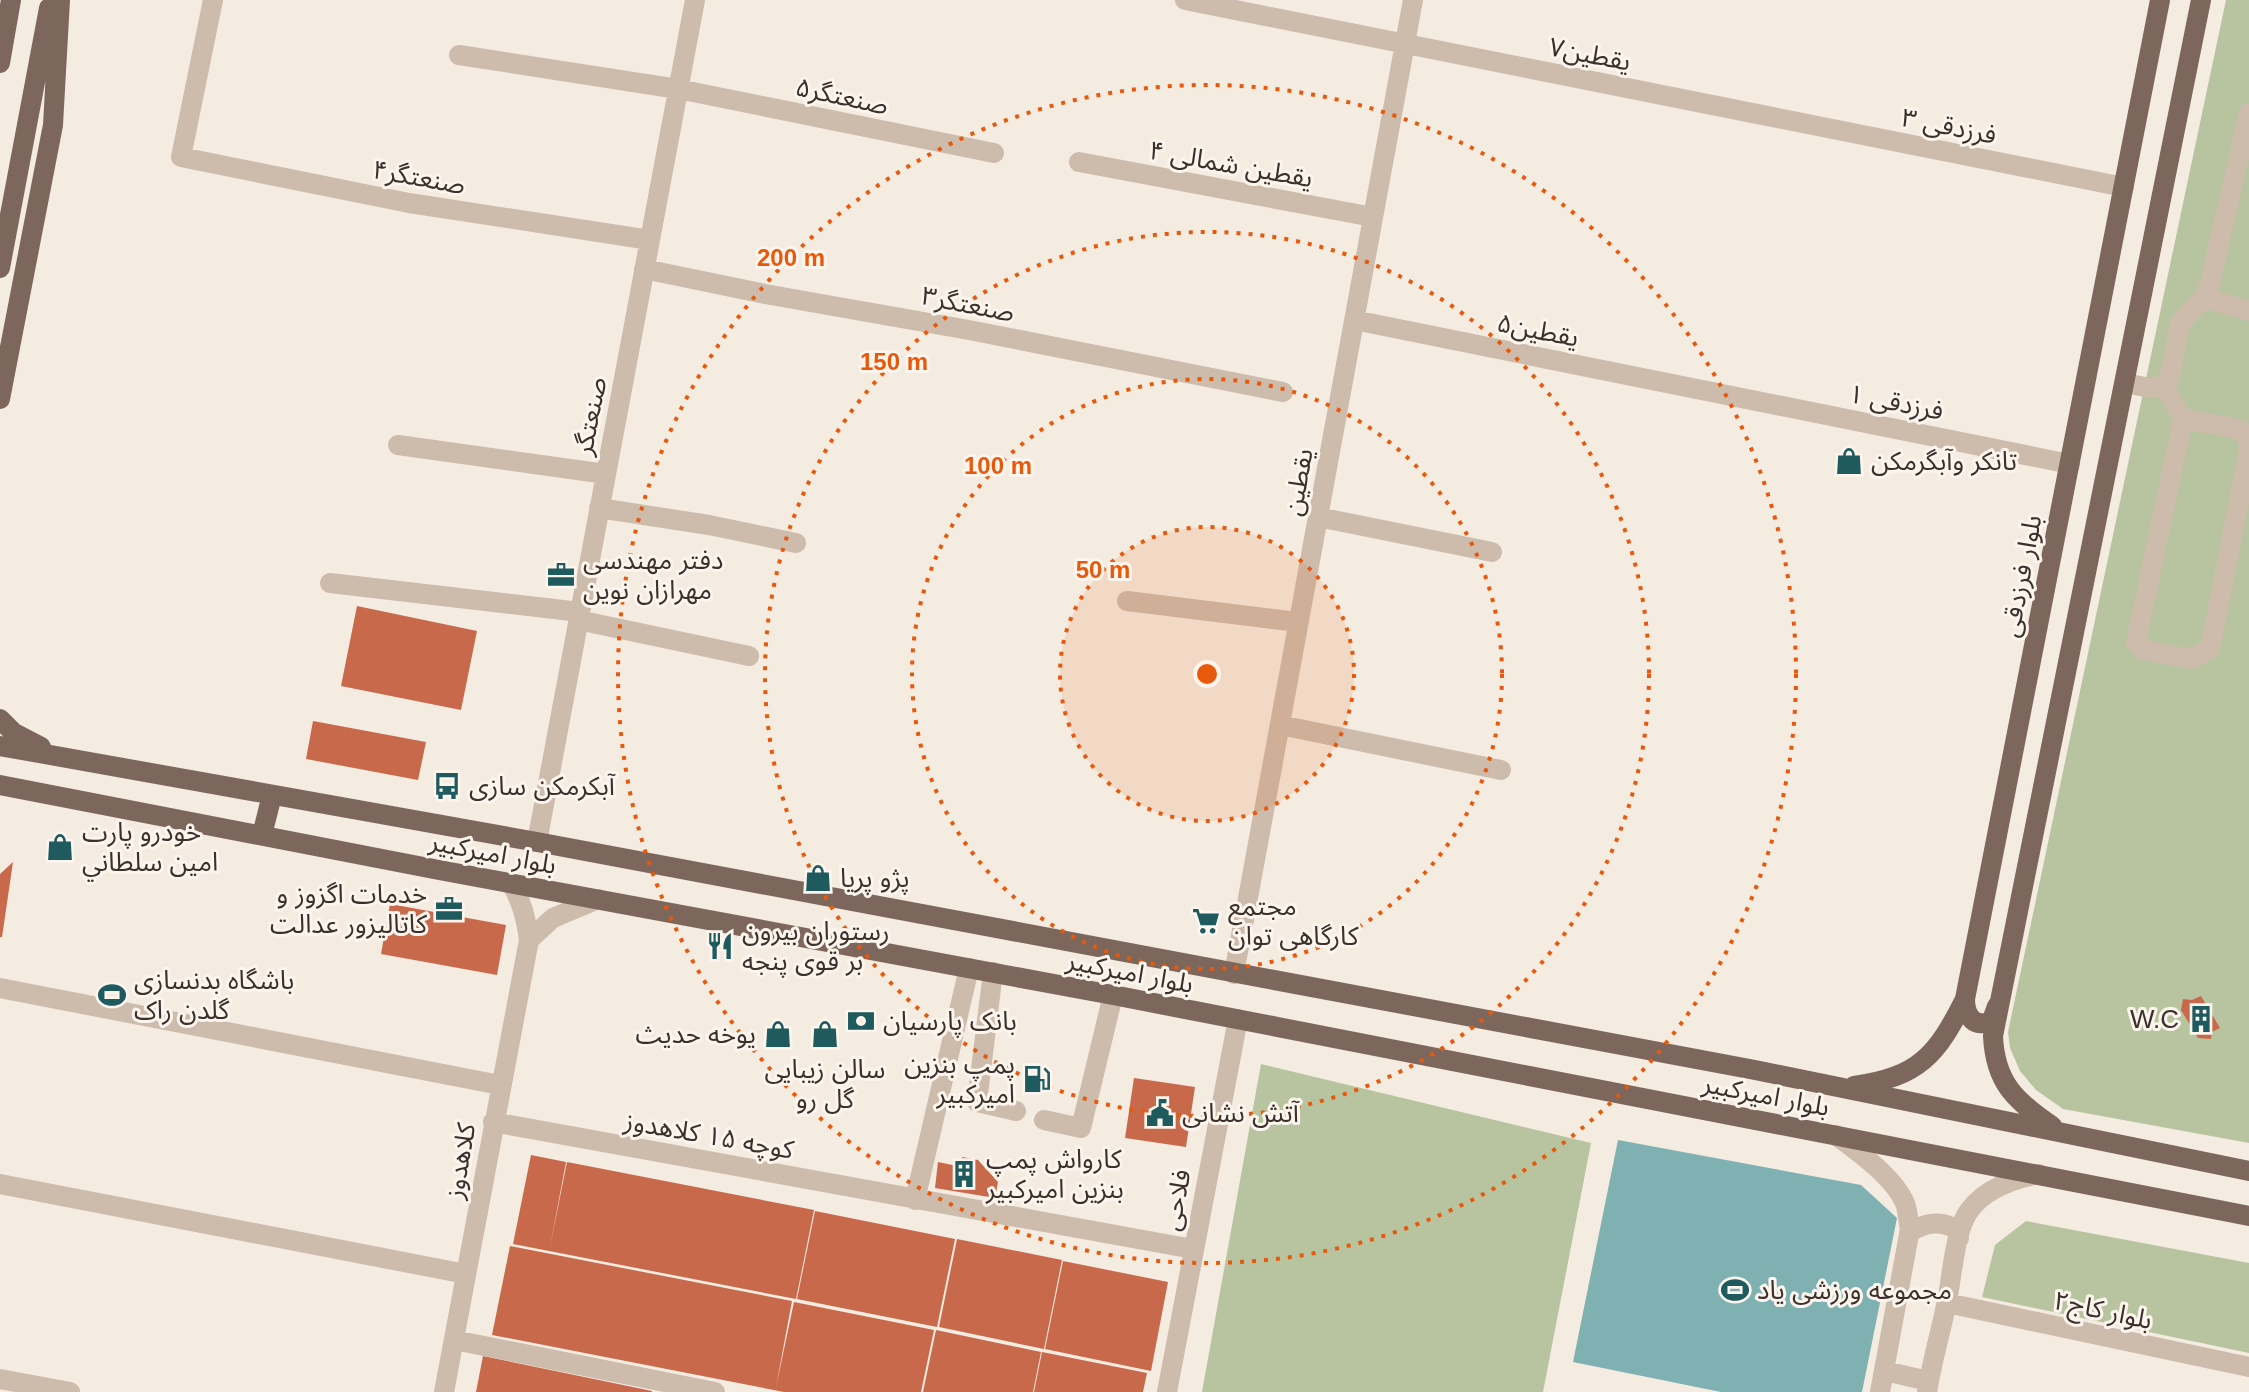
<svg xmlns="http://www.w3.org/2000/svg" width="2249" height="1392" font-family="Helvetica,'Noto Sans Arabic',sans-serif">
	<rect width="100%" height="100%" fill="#f4ebe1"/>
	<!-- green -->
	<path fill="#b8c4a0" d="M2226,0H2249V1143L2063,1109L2036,1090L2020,1071L2010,1048L2008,1032Z
		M1261,1064L1591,1143L1543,1392H1202Z
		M2026,1221L2249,1263V1353L1982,1297L1995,1245Z"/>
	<!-- water -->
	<path fill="#7fb0b2" d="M1618,1140L1861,1185L1897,1218L1862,1392H1721L1573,1362Z"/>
	<!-- building -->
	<path fill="#c8694b" d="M357,606L477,631L461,710L341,686Z
		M313,721L426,742L418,780L306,759Z
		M13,862L2,937H0V874Z
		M390,904L506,925L497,975L381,954Z
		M2201,996L2220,1028L2212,1032L2211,1039L2198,1038L2181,1010L2183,999L2192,1000Z
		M1134,1078L1195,1087L1186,1147L1125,1138Z
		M531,1155L566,1162L550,1247L567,1162L814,1210L796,1299L513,1244Z
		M962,1157L978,1160L998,1182L995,1198L935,1188L938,1162L962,1167Z
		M815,1211L955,1239L937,1327L797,1299Z
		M957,1239L1062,1260L1044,1349L939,1327Z
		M510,1246L792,1301L776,1387L794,1302L934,1330L921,1392H784L492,1335Z
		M1063,1261L1168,1282L1151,1371L1045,1349Z
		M936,1330L1041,1352L1033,1392H923Z
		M1042,1352L1147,1373L1143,1392H1034Z
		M483,1356L652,1391V1392H476Z"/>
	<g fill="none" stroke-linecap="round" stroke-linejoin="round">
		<!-- minor -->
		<path stroke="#cdbbac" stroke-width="20" d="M213,0L181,157L409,203L650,240
			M1185,0L2124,187
			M459,55L678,89L994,153
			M1079,162L1373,217
			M644,269L765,294L969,330L1283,392
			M2204,298L2249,311
			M1354,320L2070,464
			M2125,383L2150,388L2161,387L2170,377L2180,323L2204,298L2210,283L2249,113
			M2161,387L2168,392L2183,419L2136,642L2144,650L2191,659L2210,649L2249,450
			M2183,419L2235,428L2247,435L2249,447
			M398,445L606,474
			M599,508L709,525L796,543
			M1318,517L1492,552
			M330,583L580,612
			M1127,601L1298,622
			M578,620L749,656
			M1280,725L1501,770
			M537,842L695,0
			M529,940L553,918L598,899
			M993,972L977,1102L1016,1111
			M1234,974L1413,0
			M0,988L500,1085
			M1044,1120L1081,1128L1113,995
			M493,1122L1193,1249
			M1836,1135C1859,1153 1893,1176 1905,1203C1908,1211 1908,1221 1910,1229L1880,1392
			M0,1184L466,1274
			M915,1200L969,968
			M1909,1233C1923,1223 1942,1219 1957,1230L1959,1238
			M1947,1303L2249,1367
			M454,1340L715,1392
			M1885,1371L1928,1381
			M0,1379L70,1392
			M444,1392L529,940C526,918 522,902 511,883
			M1167,1392L1238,1019
			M1927,1392C1932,1361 1941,1331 1947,1301C1952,1277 1955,1229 1969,1211C1985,1188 2014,1179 2039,1174"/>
		<!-- major -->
		<path stroke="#7d675c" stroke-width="20" d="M0,63L11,0
			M0,268L49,8
			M0,399L53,125L60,0
			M0,719L14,733L41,747
			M0,746L537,842L1755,1070L2249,1171
			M0,785L439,870L1113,995L2249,1216
			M262,835L272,795
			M1965,999C1965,1016 1975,1030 1992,1020L1997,1006
			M1854,1086C1919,1077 1937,1055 1965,999L2160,0
			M2052,1126C2015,1101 1995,1082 1993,1036L2201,0"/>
	</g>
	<!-- distance rings -->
	<circle cx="1207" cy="674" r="147" fill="#e8590c" fill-opacity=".12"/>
	<g fill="none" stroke="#e8590c" stroke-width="4" stroke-dasharray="4 8">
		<circle cx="1207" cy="674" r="147"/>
		<circle cx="1207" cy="674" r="295"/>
		<circle cx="1207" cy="674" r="442"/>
		<circle cx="1207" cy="674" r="589"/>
	</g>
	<!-- icons -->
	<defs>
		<g id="shop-bare" transform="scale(2.16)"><path d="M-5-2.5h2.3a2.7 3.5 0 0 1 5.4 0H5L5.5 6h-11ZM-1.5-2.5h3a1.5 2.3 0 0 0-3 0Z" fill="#1f5a5e" stroke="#fbf5ee" stroke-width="2.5" paint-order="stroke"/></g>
		<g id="office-bare" transform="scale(2.16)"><path d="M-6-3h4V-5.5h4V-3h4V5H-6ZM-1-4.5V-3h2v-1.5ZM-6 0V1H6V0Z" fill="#1f5a5e" stroke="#fbf5ee" stroke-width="2.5" paint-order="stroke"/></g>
		<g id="bus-bare" transform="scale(2.16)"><path d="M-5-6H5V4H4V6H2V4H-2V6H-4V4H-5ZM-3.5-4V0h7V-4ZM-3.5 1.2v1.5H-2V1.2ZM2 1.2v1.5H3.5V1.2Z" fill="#1f5a5e" stroke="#fbf5ee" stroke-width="2.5" paint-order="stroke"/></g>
		<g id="supermarket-bare" transform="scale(2.16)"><path d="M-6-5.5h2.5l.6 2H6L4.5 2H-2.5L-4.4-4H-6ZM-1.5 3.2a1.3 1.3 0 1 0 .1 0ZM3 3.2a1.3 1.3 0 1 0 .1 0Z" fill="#1f5a5e" stroke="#fbf5ee" stroke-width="2.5" paint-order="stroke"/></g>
		<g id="restaurant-bare" transform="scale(2.16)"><path d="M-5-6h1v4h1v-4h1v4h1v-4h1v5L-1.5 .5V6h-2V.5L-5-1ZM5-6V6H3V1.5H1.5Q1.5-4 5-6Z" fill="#1f5a5e" stroke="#fbf5ee" stroke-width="2.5" paint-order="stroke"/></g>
		<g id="stadium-bare" transform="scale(2.16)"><path d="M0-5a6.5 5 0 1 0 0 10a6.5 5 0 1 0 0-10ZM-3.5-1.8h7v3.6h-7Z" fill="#1f5a5e" stroke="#fbf5ee" stroke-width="2.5" paint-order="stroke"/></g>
		<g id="building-bare" transform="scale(2.16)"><path d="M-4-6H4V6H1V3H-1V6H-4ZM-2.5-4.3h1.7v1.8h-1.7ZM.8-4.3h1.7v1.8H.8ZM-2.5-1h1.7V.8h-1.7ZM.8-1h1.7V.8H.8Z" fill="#1f5a5e" stroke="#fbf5ee" stroke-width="2.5" paint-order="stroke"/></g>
		<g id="bank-bare" transform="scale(2.16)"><path d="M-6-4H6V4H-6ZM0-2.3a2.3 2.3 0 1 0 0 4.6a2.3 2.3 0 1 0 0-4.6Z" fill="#1f5a5e" stroke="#fbf5ee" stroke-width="2.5" paint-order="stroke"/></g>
		<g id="fuel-bare" transform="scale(2.16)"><path d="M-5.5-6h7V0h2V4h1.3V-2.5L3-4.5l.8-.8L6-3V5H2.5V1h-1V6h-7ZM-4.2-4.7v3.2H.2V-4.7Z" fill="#1f5a5e" stroke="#fbf5ee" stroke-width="2.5" paint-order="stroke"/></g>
		<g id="civic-bare" transform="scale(2.16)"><path d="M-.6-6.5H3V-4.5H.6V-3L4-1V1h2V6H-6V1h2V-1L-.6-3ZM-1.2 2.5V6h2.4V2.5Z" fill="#1f5a5e" stroke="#fbf5ee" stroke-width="2.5" paint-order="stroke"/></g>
	</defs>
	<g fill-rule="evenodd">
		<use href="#shop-bare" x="1849" y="461"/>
		<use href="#office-bare" x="561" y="575"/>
		<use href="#bus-bare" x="447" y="786"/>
		<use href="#shop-bare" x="60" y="847"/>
		<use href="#shop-bare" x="818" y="878"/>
		<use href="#office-bare" x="449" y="909"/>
		<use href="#supermarket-bare" x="1206" y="921"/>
		<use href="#restaurant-bare" x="720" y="946"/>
		<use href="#stadium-bare" x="112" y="995"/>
		<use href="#building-bare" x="2201" y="1019"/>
		<use href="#bank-bare" x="861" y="1021"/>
		<use href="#shop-bare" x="778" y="1034"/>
		<use href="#shop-bare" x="825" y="1034"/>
		<use href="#fuel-bare" x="1037" y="1079"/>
		<use href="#civic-bare" x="1160" y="1113"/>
		<use href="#building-bare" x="964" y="1174"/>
		<use href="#stadium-bare" x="1735" y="1290"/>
	</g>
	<g text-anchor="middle" stroke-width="6" stroke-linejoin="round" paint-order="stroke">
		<!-- street labels -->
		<g font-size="26" fill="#3b302b" stroke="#fbf5ee">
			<text transform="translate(1590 54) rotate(11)" y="9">یقطین۷</text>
			<text transform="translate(842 96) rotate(12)" y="9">صنعتگر۵</text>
			<text transform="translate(1949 126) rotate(11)" y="9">فرزدقی ۳</text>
			<text transform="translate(1231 164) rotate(10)" y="9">یقطین شمالی ۴</text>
			<text transform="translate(419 177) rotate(10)" y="9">صنعتگر۴</text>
			<text transform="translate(968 304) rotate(11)" y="9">صنعتگر۳</text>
			<text transform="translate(1538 330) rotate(11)" y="9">یقطین۵</text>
			<text transform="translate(1896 402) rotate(11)" y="9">فرزدقی ۱</text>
			<text transform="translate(590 416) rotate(-79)" y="9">صنعتگر</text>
			<text transform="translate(1298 482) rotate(-80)" y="9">یقطین</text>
			<text transform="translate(2021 576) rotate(-79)" y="9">بلوار فرزدقی</text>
			<text transform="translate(493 853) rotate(11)" y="9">بلوار امیرکبیر</text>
			<text transform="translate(1130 972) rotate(11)" y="9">بلوار امیرکبیر</text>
			<text transform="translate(1766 1095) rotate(11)" y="9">بلوار امیرکبیر</text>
			<text transform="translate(709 1135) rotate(10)" y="9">کوچه ۱۵ کلاهدوز</text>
			<text transform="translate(460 1161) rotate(-80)" y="9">کلاهدوز</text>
			<text transform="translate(1176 1200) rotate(-79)" y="9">فلاحی</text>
			<text transform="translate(2103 1310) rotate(12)" y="9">بلوار کاج۲</text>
		</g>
		<!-- poi labels -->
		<g font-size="26" fill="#3b302b" stroke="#fbf5ee" text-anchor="start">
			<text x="1871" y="470">تانکر وآبگرمکن</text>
			<text x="583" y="569">دفتر مهندسی<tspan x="583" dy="30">مهرازان نوین</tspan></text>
			<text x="469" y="795">آبکرمکن سازی</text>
			<text x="82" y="841">خودرو پارت<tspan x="82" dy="30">امين سلطاني</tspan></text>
			<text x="840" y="887">پژو پریا</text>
			<text x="427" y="903" text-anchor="end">خدمات اگزوز و<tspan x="427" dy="30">کاتالیزور عدالت</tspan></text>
			<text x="1228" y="915">مجتمع<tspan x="1228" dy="30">کارگاهی توان</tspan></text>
			<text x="742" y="940">رستوران بیرون<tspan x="742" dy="30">بر قوی پنجه</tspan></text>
			<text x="134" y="989">باشگاه بدنسازی<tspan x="134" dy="30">گلدن راک</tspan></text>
			<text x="2179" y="1028" text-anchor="end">W.C</text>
			<text x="883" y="1030">بانک پارسیان</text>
			<text x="756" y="1043" text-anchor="end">یوخه حدیث</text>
			<text x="1015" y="1073" text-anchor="end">پمپ بنزین<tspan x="1015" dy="30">امیرکبیر</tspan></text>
			<text x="825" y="1078" text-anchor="middle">سالن زیبایی<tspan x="825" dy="30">گل رو</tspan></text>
			<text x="1182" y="1122">آتش نشانی</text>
			<text x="986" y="1168">کارواش پمپ<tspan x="986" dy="30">بنزین امیرکبیر</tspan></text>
			<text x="1757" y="1299">مجموعه ورزشی یاد</text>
		</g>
	</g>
	<circle cx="1207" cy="674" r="12" fill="#e8590c" stroke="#fbf5ee" stroke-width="4"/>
	<g font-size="24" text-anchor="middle" font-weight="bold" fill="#e8590c" stroke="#fbf5ee" stroke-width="6" stroke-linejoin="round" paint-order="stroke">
		<text x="791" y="266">200 m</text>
		<text x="894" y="370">150 m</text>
		<text x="998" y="474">100 m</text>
		<text x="1103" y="578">50 m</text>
	</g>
</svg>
